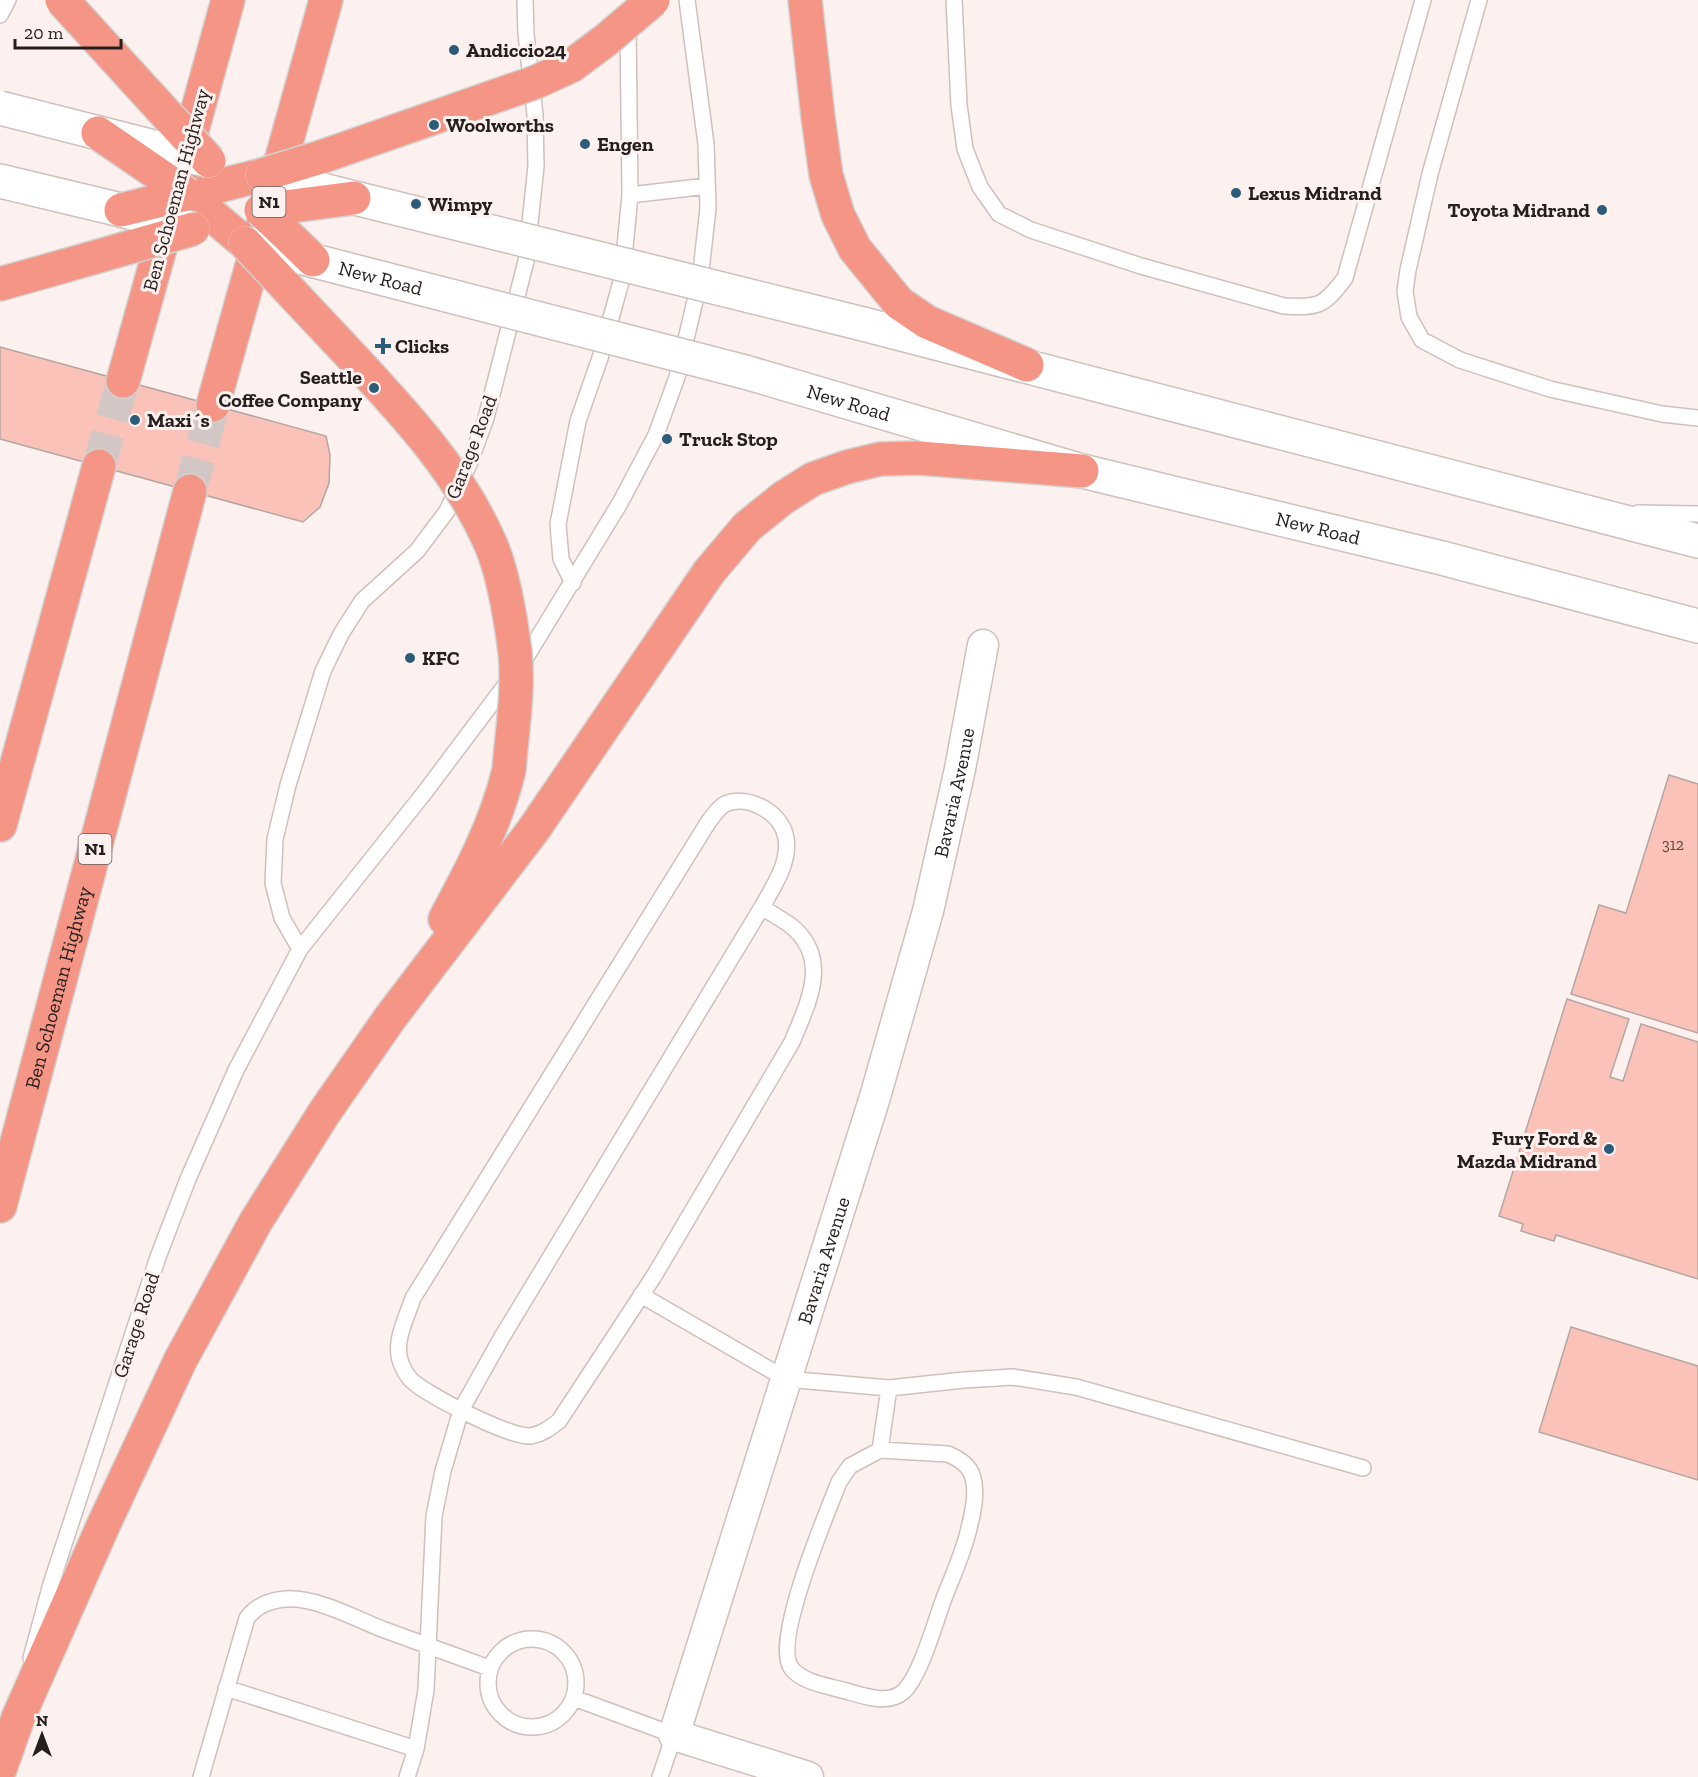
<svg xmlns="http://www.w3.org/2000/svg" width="1698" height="1777" font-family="'Zilla Slab',serif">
	<rect width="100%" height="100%" fill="#fdf1ef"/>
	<!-- building -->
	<path fill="#fac2b8" stroke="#b4a6a3" stroke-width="1.5" d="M0,347L326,436L330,455L329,483L320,507L303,522L0,439Z
		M1669,775L1698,784V1033L1571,994L1599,905L1626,913Z
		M1567,999L1629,1019L1610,1077L1623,1081L1641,1024L1698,1042V1279L1556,1235L1554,1241L1521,1231L1523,1224L1499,1216Z
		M1571,1327L1698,1366V1480L1539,1432Z"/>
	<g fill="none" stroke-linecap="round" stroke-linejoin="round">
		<!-- motorway-tunnel -->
		<path stroke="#d2c7c5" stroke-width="33" stroke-dasharray="33 16" stroke-linecap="butt" d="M99,466L123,381
			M190,491L213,405"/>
		<!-- service casing -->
		<g stroke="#cec0bd" stroke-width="18">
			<path id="service" d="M954,0L959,105L965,149L980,187L999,214L1031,230L1141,266L1284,306C1319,308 1324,306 1345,278L1423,0
				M1479,0L1430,174L1408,270L1405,291L1409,317L1422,340L1460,360L1550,389L1662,414L1698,418
				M0,15L8,0
				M630,195L707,186
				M1638,513L1698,514
				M573,583L561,559L558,524L578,421L600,358L622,278L630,195L628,24
				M300,949L282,918L273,883L275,839L288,785L323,671L341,634L362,601L417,551L447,511L470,462L486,418L526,261L536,166L535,115L526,34L525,0
				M641,1295L786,1379L889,1388L964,1380L1013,1377L1076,1387L1363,1468
				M880,1450L948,1454C959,1459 970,1465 973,1478C977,1492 973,1513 969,1528C964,1552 952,1577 943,1601C935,1623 920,1677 903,1692C888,1705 863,1696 846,1691C829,1686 804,1683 792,1669C771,1644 827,1513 839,1482L850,1466Z
				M880,1450L889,1388
				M488 1683a44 44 0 1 1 88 0a44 44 0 1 1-88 0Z
				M31,1658L51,1584L158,1257L188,1179L236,1070L300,949L425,792L525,659L620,503L656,435L677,377L700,280L708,208L706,144L687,0
				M226,1688L416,1749
				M574,1698L674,1735L660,1777
				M201,1777L247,1618C257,1605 270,1600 286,1599C316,1597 354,1618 382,1629C417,1642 453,1655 489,1668
				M407,1777L416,1749L426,1690L434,1516L443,1471L461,1410L502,1337L762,907C773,887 790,863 786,838C782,813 749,794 725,804C718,808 714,815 709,821L413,1298C407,1317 394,1340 400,1360C402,1367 406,1374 411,1380C427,1395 510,1438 531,1436C542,1434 550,1428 559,1421L654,1276L792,1042C808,1003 832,958 790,925C781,919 771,913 762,907"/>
		</g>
		<!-- minor casing -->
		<g stroke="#cec0bd" stroke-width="33">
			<g id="minor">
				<path id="s1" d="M808,1777L674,1735L875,1097L928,911L960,769L983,645"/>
			</g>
		</g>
		<!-- secondary casing -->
		<g stroke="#cec0bd" stroke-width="36">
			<g id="secondary">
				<path d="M0,181L121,210"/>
				<path d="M863,324L1698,541"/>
				<path id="s2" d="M745,372L1082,471L1442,558L1698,626"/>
			</g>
		</g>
		<!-- motorway casing -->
		<g stroke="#d3d2d2" stroke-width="36">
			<g id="motorway">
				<path d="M805,0L818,117L826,175L838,215L855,249L899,303L927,322L1027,365"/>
				<path d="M183,163L228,0"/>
				<path d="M187,194L262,175"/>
				<path d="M187,194L245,243"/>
				<path d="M0,284L64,266"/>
				<path d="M123,381L170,213"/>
				<path d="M213,405L326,0"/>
				<path d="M0,825L99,466"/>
				<path d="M445,919C471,871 496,824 509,770"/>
				<path id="s3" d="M0,1206L190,491"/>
				<path d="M0,1769L18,1718L103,1526L180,1361L255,1223L324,1113L390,1018L534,829L709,572L747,527L783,498L813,479L847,467L880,459L919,458L1082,471"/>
			</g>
		</g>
		<!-- service -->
		<use href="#service" stroke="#fff" stroke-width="15"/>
		<!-- minor -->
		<use href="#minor" stroke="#fff" stroke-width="30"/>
		<!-- secondary -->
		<use href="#secondary" stroke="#fff" stroke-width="33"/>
		<!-- motorway -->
		<use href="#motorway" stroke="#f59585" stroke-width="33"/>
		<!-- secondary-bridge casing -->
		<g stroke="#cec0bd" stroke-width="36" stroke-linecap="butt">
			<g id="secondary-bridge">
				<path d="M0,108L209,161"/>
				<path d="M262,175L863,324"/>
				<path d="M121,210L193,229"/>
				<path id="s4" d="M245,243L745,372"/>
			</g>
		</g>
		<!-- motorway-bridge casing -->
		<g stroke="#d3d2d2" stroke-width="36" stroke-linecap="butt">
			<path id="motorway-bridge" d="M62,0L209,161
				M98,133L187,194
				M262,175L321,157L536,82L571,66L606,40L653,0
				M121,210L187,194
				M261,210L354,198
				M261,210L313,260
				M245,243C282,282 318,321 354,359C407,416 460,473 491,545C503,573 511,621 515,652C519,691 512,731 509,770
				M64,266L193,229"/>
		</g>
		<!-- secondary-bridge -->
		<use href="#secondary-bridge" stroke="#fff" stroke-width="33"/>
		<!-- motorway-bridge -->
		<use href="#motorway-bridge" stroke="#f59585" stroke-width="33"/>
	</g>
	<!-- markers -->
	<g fill="#2d5c7b" stroke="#fdf1ef" stroke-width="2">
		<circle cx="454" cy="50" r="6"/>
		<circle cx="434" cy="125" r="6"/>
		<circle cx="585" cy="144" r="6"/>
		<circle cx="1236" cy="193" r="6"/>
		<circle cx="416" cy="204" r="6"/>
		<circle cx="1602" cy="210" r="6"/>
		<path d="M380 337h6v6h6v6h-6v6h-6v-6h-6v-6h6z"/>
		<circle cx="374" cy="388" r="6"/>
		<circle cx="135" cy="420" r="6"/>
		<circle cx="667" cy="439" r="6"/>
		<circle cx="410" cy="658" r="6"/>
		<circle cx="1609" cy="1149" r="6"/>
	</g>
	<g text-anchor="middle" stroke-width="6" stroke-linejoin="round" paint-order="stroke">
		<!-- number labels -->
		<g font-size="16" fill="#5a4844">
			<text x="1673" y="850">312</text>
		</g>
		<!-- shield labels -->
		<g fill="#fdf1ef" stroke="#665e5d" stroke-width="1.5">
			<rect x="252.5" y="187" width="33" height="30" rx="4.5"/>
			<rect x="78.5" y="834" width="33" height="30" rx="4.5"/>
		</g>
		<g font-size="18" font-weight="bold" fill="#251f1e">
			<text x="269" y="208">N1</text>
			<text x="95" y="855">N1</text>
		</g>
		<!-- poi labels -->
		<g font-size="20" font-weight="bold" fill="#251f1e" stroke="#fdf1ef" text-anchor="start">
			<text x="466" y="57">Andiccio24</text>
			<text x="446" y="132">Woolworths</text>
			<text x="597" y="151">Engen</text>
			<text x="1248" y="200">Lexus Midrand</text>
			<text x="428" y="211">Wimpy</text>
			<text x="1590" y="217" text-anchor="end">Toyota Midrand</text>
			<text x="395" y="353">Clicks</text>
			<text x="362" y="384" text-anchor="end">Seattle<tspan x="362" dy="23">Coffee Company</tspan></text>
			<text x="147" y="427">Maxi´s</text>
			<text x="679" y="446">Truck Stop</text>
			<text x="422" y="665">KFC</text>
			<text x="1597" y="1145" text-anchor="end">Fury Ford &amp;<tspan x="1597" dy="23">Mazda Midrand</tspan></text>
		</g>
		<!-- street labels -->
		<g font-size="20" fill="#251f1e" stroke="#fdf1ef">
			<text transform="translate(176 190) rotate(-75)" y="7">Ben Schoeman Highway</text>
			<text dy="7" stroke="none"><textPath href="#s4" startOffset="140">New Road</textPath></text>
			<text dy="7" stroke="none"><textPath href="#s2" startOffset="108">New Road</textPath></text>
			<text transform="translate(471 447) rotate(-69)" y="7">Garage Road</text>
			<text dy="7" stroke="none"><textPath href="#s2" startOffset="594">New Road</textPath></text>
			<text dy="7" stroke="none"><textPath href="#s1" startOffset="1124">Bavaria Avenue</textPath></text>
			<text dy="7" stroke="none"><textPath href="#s3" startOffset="226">Ben Schoeman Highway</textPath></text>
			<text dy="7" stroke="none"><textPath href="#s1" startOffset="638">Bavaria Avenue</textPath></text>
			<text transform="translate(136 1325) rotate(-72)" y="7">Garage Road</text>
		</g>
	</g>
	<!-- north arrow -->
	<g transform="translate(42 1735)" stroke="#fdf1ef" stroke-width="4.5" paint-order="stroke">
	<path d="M0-4.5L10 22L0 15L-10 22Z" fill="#251f1e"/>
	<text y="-9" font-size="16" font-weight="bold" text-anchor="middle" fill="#251f1e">N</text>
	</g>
	<!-- scale -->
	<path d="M15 39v9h106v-9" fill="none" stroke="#251f1e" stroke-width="3"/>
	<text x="24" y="39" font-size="18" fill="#251f1e" stroke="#fdf1ef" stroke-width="4.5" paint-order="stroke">20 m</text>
</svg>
